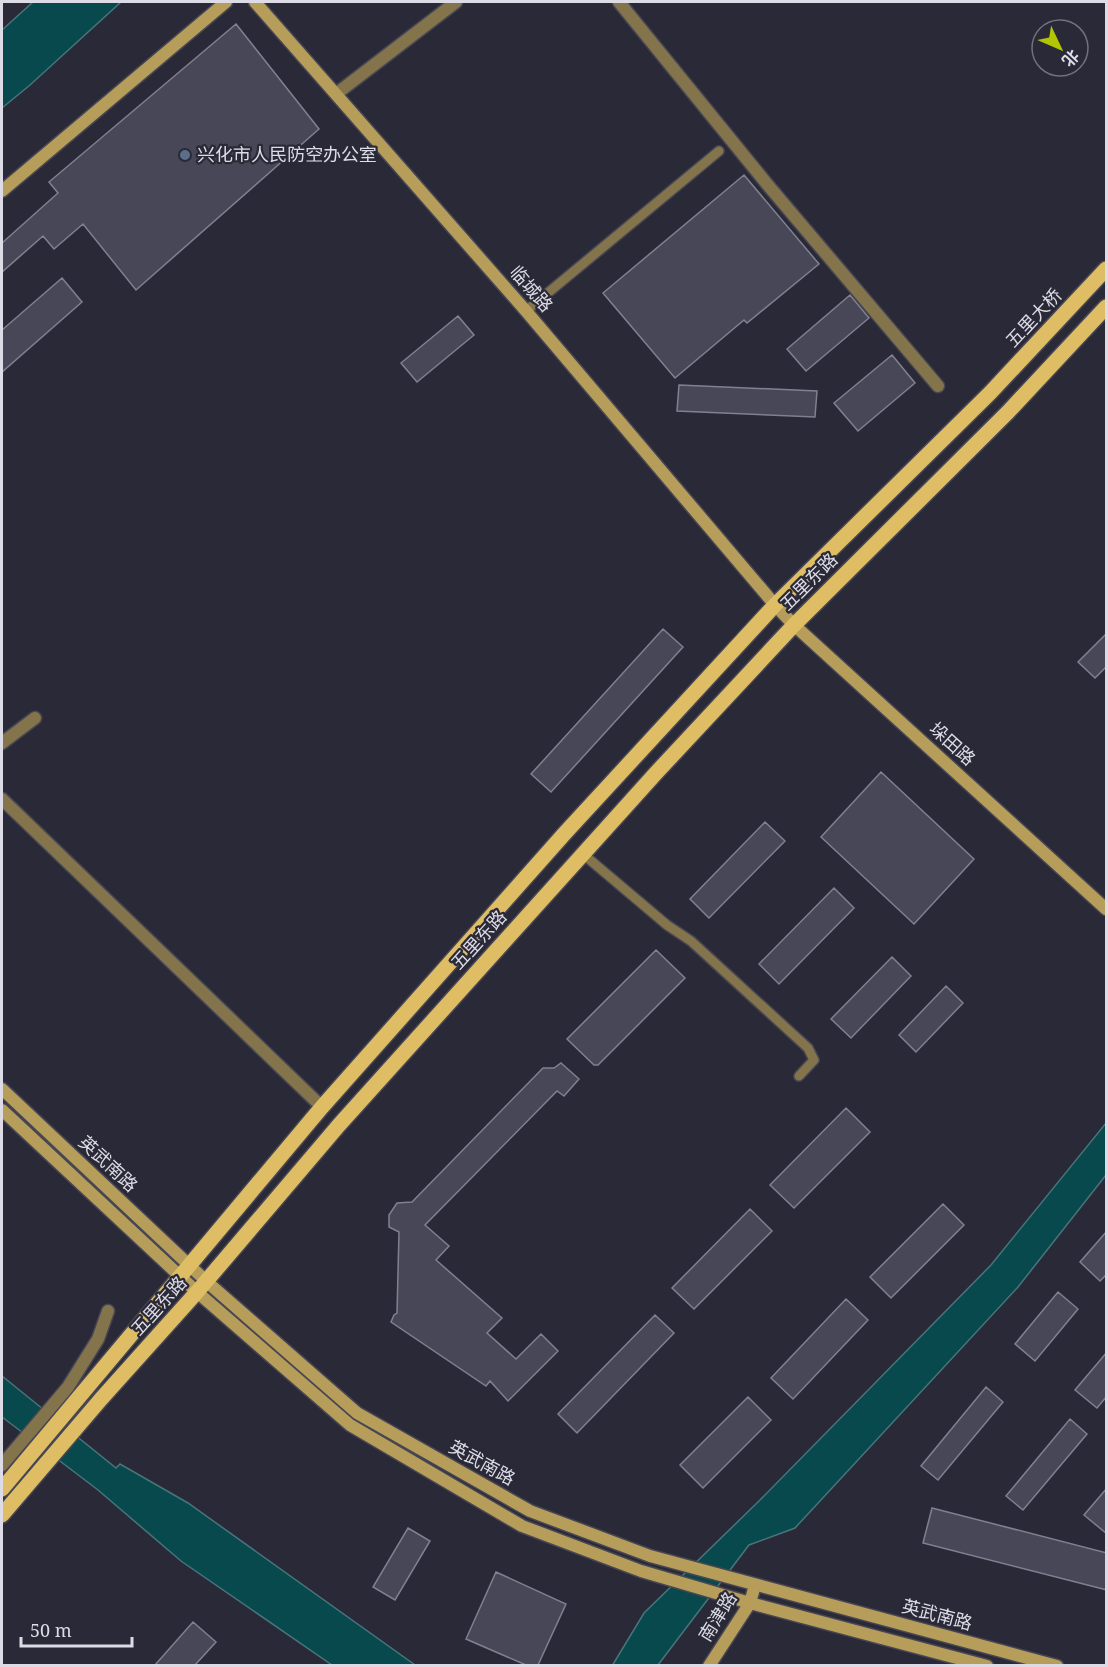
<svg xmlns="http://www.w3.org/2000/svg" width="1108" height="1667" font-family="'Noto Serif','Noto Sans SC',serif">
	<rect width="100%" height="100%" fill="#2a2937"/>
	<!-- water -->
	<path fill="#08494d" stroke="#48757b" stroke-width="1.5" d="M33,2H121L30,85L2,108V30Z
		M1106,1123V1175L1018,1287L795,1528L749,1545L658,1665L612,1666L644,1613L760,1500L991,1265Z
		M2,1376L116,1468L120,1464L188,1503L415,1665H332L181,1561L98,1490L2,1417Z"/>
	<!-- building -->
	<path fill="#484757" stroke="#818091" stroke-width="1.5" d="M236,24L319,129L136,290L83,224L54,249L43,236L2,272V243L58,193L49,182Z
		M744,175L819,264L747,323L744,320L675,378L603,293Z
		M62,278L82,302L2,372V330Z
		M850,295L869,318L806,371L787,349Z
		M458,316L474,335L417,382L401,363Z
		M892,355L915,383L858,431L834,403Z
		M679,385L817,391L815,417L677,411Z
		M663,629L683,647L551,792L531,774Z
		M1107,633V666L1095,678L1078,662Z
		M881,772L974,859L914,924L821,837Z
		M765,822L785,841L709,918L690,899Z
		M834,888L854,908L779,984L759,964Z
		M656,950L685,978L598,1065H594L567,1039Z
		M892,957L911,976L851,1038L831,1019Z
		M946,986L963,1003L916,1052L899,1035Z
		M561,1063L579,1079L564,1096L557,1091L425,1225L449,1246L436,1260L502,1318L487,1333L516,1359L541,1334L558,1351L508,1401L490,1381L486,1386L391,1322L394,1315L397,1313L399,1232L389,1227V1215L397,1203L412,1202L543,1068H554Z
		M846,1108L870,1132L794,1208L770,1185Z
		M943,1204L964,1225L891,1298L870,1277Z
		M750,1209L772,1231L694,1309L672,1288Z
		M1107,1231V1274L1100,1281L1080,1262Z
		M1058,1292L1078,1309L1035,1361L1015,1344Z
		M846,1299L868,1320L793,1399L771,1378Z
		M655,1315L674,1333L577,1433L558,1414Z
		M1107,1352V1396L1097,1408L1075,1390Z
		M986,1387L1003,1402L938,1480L921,1466Z
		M748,1397L771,1420L703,1488L680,1465Z
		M1070,1419L1087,1434L1023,1510L1006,1496Z
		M1107,1488V1534L1084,1515Z
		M932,1508L1107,1553V1590L923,1543Z
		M408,1528L430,1541L395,1600L373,1587Z
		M496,1572L566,1604L538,1665H526L466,1639Z
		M193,1622L216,1642L195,1665H155Z"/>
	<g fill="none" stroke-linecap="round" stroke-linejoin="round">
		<!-- lane casing -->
		<g stroke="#474653" stroke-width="12">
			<path id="lane" d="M526,311L719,151
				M583,854L667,925L691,941L808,1048L814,1060L799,1076"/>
		</g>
		<!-- street casing -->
		<g stroke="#474653" stroke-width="15">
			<path id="street" d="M619,2L767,184L938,386
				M336,94L456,2
				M2,743L35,718
				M2,799L322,1107
				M2,1465L68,1387L98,1339L108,1311"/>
		</g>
		<!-- secondary casing -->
		<g stroke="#474653" stroke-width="15">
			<path id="secondary" d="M255,2L526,311L775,605L794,625L1106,909
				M2,191L226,2
				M2,1089L206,1281L357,1413L530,1511L650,1556L1057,1666
				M2,1110L197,1292L350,1425L522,1526L641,1571L750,1603L987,1666
				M709,1666L750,1603L755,1585"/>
		</g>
		<!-- primary casing -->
		<g stroke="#474653" stroke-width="18">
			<path id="primary" d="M2,1489L322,1107L565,833L775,605L990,393L1106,269
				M2,1515L101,1399L197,1292L339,1125L656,773L794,625L1008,412L1106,307"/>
		</g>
		<!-- lane -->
		<use href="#lane" stroke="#84744b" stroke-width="9"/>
		<!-- street -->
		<use href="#street" stroke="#84744b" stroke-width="12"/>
		<!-- secondary -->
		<use href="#secondary" stroke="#b79d5a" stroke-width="12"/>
		<!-- primary -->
		<use href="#primary" stroke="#debd64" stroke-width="15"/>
	</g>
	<!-- markers -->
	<circle fill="#5c6f8a" stroke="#2a2937" stroke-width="2" cx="185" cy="155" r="6"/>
	<g text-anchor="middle" stroke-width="4.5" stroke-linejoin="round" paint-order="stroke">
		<!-- poi labels -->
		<g font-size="18" fill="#dddce6" stroke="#2a2937" text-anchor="start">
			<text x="197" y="161">兴化市人民防空办公室</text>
		</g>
		<!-- street labels -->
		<g font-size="18" fill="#dddce6" stroke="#2a2937">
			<text transform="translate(531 289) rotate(49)" y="6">临城路</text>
			<text transform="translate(1034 318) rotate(-47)" y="6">五里大桥</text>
			<text transform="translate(809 582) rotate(-45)" y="6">五里东路</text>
			<text transform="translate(952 744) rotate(42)" y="6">垛田路</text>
			<text transform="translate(479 940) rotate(-48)" y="6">五里东路</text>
			<text transform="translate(108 1164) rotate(43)" y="6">英武南路</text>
			<text transform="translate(159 1306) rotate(-48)" y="6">五里东路</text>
			<text transform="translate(482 1463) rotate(29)" y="6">英武南路</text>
			<text transform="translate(937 1615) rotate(15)" y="6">英武南路</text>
			<text transform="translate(718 1617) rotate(-58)" y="6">南津路</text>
		</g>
	</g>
	<!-- border -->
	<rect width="1108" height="1667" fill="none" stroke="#dddce6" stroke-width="6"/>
	<!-- north arrow -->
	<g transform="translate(1060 48) rotate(134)"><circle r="28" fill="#2a2937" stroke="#72717d" stroke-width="1.5"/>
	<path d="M0-4.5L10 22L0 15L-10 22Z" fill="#b1c500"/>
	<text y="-9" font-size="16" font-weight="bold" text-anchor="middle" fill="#dddce6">北</text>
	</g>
	<!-- scale -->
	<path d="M21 1637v9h111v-9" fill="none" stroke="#dddce6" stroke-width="3"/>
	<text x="30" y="1637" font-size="18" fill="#dddce6" stroke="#2a2937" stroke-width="4.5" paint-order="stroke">50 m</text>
</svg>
